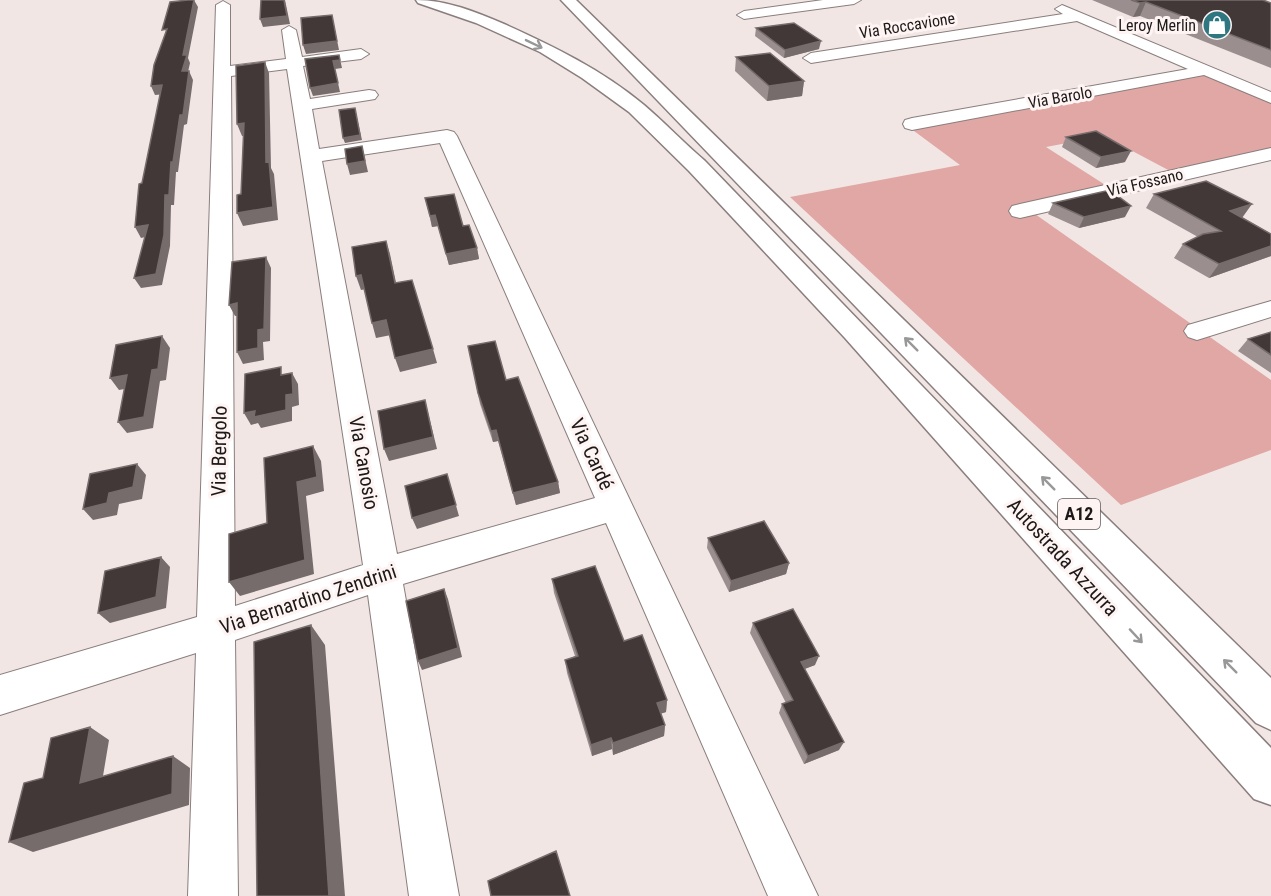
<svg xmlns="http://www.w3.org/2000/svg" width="1271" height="896" font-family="'Roboto Condensed',sans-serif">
	<rect width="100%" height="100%" fill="#f2e6e5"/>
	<!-- green -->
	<path fill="#e0a7a4" d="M1202,73L1271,103V149L1172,172L1104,136L1046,147L1107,186L1025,207L1271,380V450L1121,505L790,197L960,165L910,128Z"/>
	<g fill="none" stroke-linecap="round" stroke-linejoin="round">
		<!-- minor casing -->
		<g stroke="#897e7d" stroke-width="2">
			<path id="minor" d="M823,0H861L854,4L744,19L737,15L744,11Z
				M223,1L230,5V66L286,59L282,30L289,26L296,30L302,57L361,49L369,54L361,59L303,66L310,99L369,90L375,91L378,95L375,99L369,100L312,109L319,149L447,130L454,132L457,136L818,896H768L606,523L403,584L459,896H409L368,595L235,640L238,896H188L196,653L0,715V675L197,617L216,5ZM287,69L363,565L235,606L231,76ZM440,143L595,498L397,554L322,161Z
				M1062,5L1271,92V103L1204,75L912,130L905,128L903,124L905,120L912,118L1188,69L1077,21L811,63L803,58L811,53L1063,14L1055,9Z
				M1271,148V160L1020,218L1012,216L1009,211L1012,206L1020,204Z
				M1271,301V317L1197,340L1188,337L1184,331L1188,325Z"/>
		</g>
		<!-- highway casing -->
		<g stroke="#897e7d" stroke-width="3">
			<path id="highway" d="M416,0C447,0 476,12 504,24C553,46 602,70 644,105C665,123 684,143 705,161L1271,748V805L1254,799L845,338L689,171L629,112L582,78L540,52L476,23L418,3Z
				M561,0H576L1271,678V730L1256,723Z"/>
		</g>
		<!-- minor -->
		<use href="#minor" fill="#fff" fill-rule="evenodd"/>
		<!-- highway -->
		<use href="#highway" fill="#fff" fill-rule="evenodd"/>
	</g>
	<!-- wall -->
	<path fill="#9a8f8e" d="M1092,0H1263L1271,3V68L1140,16L1133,17Z
		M756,28L819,49L784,58L755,36Z
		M736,57L804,81L802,96L767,101L735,71Z
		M1066,137L1125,162L1096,168L1062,147Z
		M1154,194L1242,217L1271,234V256L1209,278L1174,258L1183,244L1198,237L1146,208Z
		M425,198L463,226L477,248L479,259L449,265L438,226L432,227Z
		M1053,203L1125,217L1079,228L1048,214Z
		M1271,332V373L1238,351L1248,339Z
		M468,346L506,380L558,482L560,493L516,505L498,441L493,442L480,404Z
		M708,538L789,563L786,574L729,592L707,548Z
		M552,579L624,641L667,700L666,712L660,714L665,725L664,736L613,755L612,749L592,756L567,673L565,660L575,656L554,593Z
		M753,623L815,665L804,669L839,750L804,764L779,713L782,704L786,703L750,633Z"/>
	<!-- shaded-wall -->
	<path fill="#776c6c" d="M194,0L198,7L188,58L190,63L186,81L182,71L183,55Z
		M284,0H285L290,24L263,27L260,19Z
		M1146,2L1140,16L1133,17L1140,3Z
		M332,15L339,50L306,54L303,45Z
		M821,41L819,49L784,58L785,50Z
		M339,55L342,68L335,69L340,92L313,96L310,88L333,61Z
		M265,62L269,73L271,168L274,174L278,220L243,226L237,213L266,162Z
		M189,71L193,80L187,124L184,125L178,172H176L174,205H171L170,246L162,285L141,288L134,278L165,195L171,162Z
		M804,81L802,96L767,101L769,86Z
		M162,85L166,94L155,95L151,86Z
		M356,113L362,140L345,143L343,138Z
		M244,123L249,135L242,136L237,124Z
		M362,146L368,172L350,175L347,164Z
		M1131,151L1125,162L1096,168L1101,157Z
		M1252,204L1242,218L1230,211Z
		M1131,206L1125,217L1079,228L1084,217Z
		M435,215L438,226L432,227L430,216Z
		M148,225L154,235L141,238L135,227Z
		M386,241L390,254L399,297L395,283Z
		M1271,246V256L1209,278L1219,264Z
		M477,248L479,259L449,265L446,254Z
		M266,257L271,268L270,341L263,342L264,360L243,364L237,352L258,330Z
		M361,275L366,289L361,290L356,276Z
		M237,303L243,315L235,316L229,305Z
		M386,320L391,335L376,338L372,323Z
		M162,336L170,348L166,380L160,381L153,428L127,433L118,422L152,370Z
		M433,349L437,363L400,372L395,358Z
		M292,373L298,384L299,405L292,407V421L261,428L258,423L251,425L244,413L286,395Z
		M127,375L135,387L119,390L110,378Z
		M425,400L437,449L389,461L384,449Z
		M496,430L498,441L493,442L491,431Z
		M313,446L321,461L324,491L306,496L314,574L240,596L229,582L297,482Z
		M137,464L146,475L142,499L119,504L117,515L93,520L83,509L109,493Z
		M447,474L459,516L417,529L412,518Z
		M558,482L560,493L516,505L513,493Z
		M161,557L170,567L166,608L110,623L98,613Z
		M789,563L786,574L729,592L731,581Z
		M444,589L448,599L462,657L422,670L418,661Z
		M311,625L325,645L345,896H329Z
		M819,656L815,665L797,672L801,662Z
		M667,700L666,712L656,715L657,703Z
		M665,725L664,736L613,755V743Z
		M90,727L109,740L100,794L80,783Z
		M611,738L612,749L592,756L591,745Z
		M844,742L839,750L804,764L808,756Z
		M173,756L190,768L189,805L33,852L9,842Z"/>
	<!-- building -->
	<path fill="#423838" stroke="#776c6c" stroke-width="1.5" d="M188,0H194L183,55H187L182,71H189L183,115H180L173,162H171L169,195H165L164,235L156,274L134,278L148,225L135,227L139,184L142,183L162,85L151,86L154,65L167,29L162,30L170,2Z
		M261,0H284L287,16L260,19Z
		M1131,0H1263L1271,3V50L1146,2L1140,3Z
		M332,15L337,41L303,45L301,18Z
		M794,23L821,41L785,50L756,28Z
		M770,53L804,81L769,86L736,57Z
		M339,55L340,60L333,61L338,83L310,88L305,59Z
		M265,62L266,162L269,161L273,207L237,213V195L241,194L244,123L237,124L236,66Z
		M355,108L360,135L343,138L339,110Z
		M1096,131L1131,151L1101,157L1066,137Z
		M362,146L365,161L347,164L345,149Z
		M1206,181L1252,204L1230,211L1271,234V246L1219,264L1183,244L1203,234L1221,231L1154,194Z
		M1110,190L1131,206L1084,217L1053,203Z
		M454,194L463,226L469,225L477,248L446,254L435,215L430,216L425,198Z
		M386,241L395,283L412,280L433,349L395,358L386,320L372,323L361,275L356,276L352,247Z
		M266,257L264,329L258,330V348L237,352V303L229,305L232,262Z
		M1271,332V355L1248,339Z
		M162,336L158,369L152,370L144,417L118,422L127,375L110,378L116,345Z
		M495,341L506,380L518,377L558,482L513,493L496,430L491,431L478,393L468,346Z
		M281,367V375L292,373L293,394L286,395V410L254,417L255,411L244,413L245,374Z
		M425,400L433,437L384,449L378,411Z
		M313,446L317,477L297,482L305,560L229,582V534L267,523L264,458Z
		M137,464L133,487L109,493L107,503L83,509L90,474Z
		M447,474L456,505L412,518L405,486Z
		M764,521L789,563L731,581L708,538Z
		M161,557L156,597L98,613L105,571Z
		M595,566L624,641L642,635L667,700L657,703L665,725L613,743L611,738L591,745L565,660L578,656L552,579Z
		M444,589L458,648L418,661L406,601Z
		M793,609L819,656L801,662L844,742L808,756L782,704L793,700L753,623Z
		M311,625L329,896H257L254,642Z
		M90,727L80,783L173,756L172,794L9,842L24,783L43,778L51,738Z
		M556,851L570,896H491L488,881Z"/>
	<!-- one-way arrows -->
	<defs><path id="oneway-shaft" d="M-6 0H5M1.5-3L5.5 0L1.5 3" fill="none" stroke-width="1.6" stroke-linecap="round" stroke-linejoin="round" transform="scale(1.5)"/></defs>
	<g stroke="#999898">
		<use href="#oneway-shaft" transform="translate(534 44) rotate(26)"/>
		<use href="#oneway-shaft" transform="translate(911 344) rotate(-135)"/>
		<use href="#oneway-shaft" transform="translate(1048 483) rotate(-135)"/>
		<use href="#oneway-shaft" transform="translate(1136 636) rotate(47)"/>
		<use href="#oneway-shaft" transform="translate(1230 666) rotate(-135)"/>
	</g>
	<!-- icons -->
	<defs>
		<g id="shop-disc" transform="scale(1.5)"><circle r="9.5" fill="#2e7780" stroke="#fef4f3"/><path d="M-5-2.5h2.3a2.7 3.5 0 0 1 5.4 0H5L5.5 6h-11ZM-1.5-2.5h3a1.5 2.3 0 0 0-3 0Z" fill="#fff"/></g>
	</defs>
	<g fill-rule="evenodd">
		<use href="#shop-disc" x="1217" y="25"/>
	</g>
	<g text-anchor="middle" stroke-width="6" stroke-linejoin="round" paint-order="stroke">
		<!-- far-street labels -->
		<g font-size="16" fill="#1d1919" stroke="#fef4f3">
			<text transform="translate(907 25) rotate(-9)" y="6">Via Roccavione</text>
			<text transform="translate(1060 97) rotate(-10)" y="6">Via Barolo</text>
			<text transform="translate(1145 182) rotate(-13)" y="6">Via Fossano</text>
		</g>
		<!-- far-poi labels -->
		<g font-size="16" fill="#1d1919" stroke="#fef4f3" text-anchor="end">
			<text x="1196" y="31">Leroy Merlin</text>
		</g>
		<!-- shield labels -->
		<rect fill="#fef4f3" stroke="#605b5a" stroke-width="1.5" x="1058" y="499" width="42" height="30" rx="4.5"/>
		<g font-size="18" font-weight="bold" fill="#1d1919">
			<text x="1079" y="520">A12</text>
		</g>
		<!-- street labels -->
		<g font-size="20" fill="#1d1919" stroke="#fef4f3">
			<text transform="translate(219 451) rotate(-89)" y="7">Via Bergolo</text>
			<text transform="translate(592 454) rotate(65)" y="7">Via Cardé</text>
			<text transform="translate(364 463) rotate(80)" y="7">Via Canosio</text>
			<text transform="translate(1063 557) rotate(47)" y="7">Autostrada Azzurra</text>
			<text transform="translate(308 599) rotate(-18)" y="7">Via Bernardino Zendrini</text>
		</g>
	</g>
</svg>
